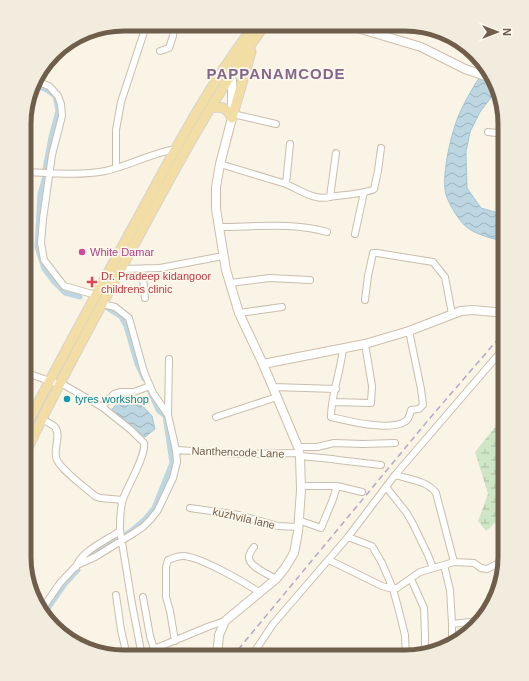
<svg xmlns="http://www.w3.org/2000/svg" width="529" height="681" font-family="Helvetica,sans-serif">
	<defs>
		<pattern id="wetland-marsh" width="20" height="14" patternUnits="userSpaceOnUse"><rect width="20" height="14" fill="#cfe6c6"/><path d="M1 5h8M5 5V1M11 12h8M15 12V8" fill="none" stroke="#acbea3"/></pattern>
		<pattern id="water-waves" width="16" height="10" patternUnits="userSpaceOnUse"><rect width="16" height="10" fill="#bcd7e1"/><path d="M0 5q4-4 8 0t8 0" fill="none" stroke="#9db2b9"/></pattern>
	</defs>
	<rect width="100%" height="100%" fill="#faf4e6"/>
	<!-- wetland -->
	<path fill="url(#wetland-marsh)" d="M505,415V514L486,531L478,521L488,494L475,452Z"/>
	<!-- water -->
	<path fill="url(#water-waves)" stroke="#a4c5d2" d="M485,69L495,80L497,90L480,112L470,132L466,152L467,188L481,208L505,215V241C495,240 475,234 468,228C460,223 449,204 446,195C441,177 451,134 458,117C465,100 475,84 485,69Z
		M123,395L134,397L152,416L155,429L145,437L110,412Z"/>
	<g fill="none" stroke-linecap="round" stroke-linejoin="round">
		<!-- canal -->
		<path stroke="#bcd7e1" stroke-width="5" d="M33,86L45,89L55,96L58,111L51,137L45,169
			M45,176L40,194L37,247L44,269L54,282L65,293L80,297
			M104,306L121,317L126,326L137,364L144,379
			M126,534L131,531L144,520L154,508L172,463L165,416L158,410L150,392
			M91,553L117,537
			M45,613L65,584L78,570"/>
		<!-- street casing -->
		<g stroke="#cabdad" stroke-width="8">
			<path id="street" d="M160,51L169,48L173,36L174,28
				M35,81L49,86L58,96L61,104L62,116L52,155L43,219L41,243L44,260L64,286L96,295
				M233,114L276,124
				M488,132L505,134
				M220,164L286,184L290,144
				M116,168V130L121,102L145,29
				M25,172C52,173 78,176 105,171C129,166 151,153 176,149
				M286,184C300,190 315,201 330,197L336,153
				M330,197C341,195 365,194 374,189L378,171L381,148
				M219,227C254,227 293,222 327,232
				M355,234L364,192
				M121,269L160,268L223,256
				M142,269L145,298
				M230,283L269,278L310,280
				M365,300L368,276L373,253H377L433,262L445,277L452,314
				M239,313L282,307
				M343,348C341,371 331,395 331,417C349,421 390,432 406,421C409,419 410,414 411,410L419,409L423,405L421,389L409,331
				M24,372L58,384
				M59,382L102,407L131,430L144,443C146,456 128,485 123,499C120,508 120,519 120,530L132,604L142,656
				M273,387L336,389
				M333,402L371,403L372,386L365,344
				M102,407L114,394L120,392H134L150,386
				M168,415L169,359
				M216,417L277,397
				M41,419C45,421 52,424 55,427C62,436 52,450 57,460C63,472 85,487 95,496L100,498L123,500
				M298,447H317L334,443L363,444L395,443
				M176,450L241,454L299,453
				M300,456L332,459L338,460L381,465
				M395,475C408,479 428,481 436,493L454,562
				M305,486H337L362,492
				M386,487L406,512L413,524L428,555L433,568
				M190,508L239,515L278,526L298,527
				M298,520L321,528L333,499L337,486
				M348,537L372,546L382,563L393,589L399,611L405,635L406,657
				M254,547C252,549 250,553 249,556C247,566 268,574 276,579
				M329,560L382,586L393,589L397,588L420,572L454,562L474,563L481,568L487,569L505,560
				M444,565L450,590L452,624V644
				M76,567C81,551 107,540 120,531
				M411,579L424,608L425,635V652
				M116,595L121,630L127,656
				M143,597L150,636L154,649
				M42,609L60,583L77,565L95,557L134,533L143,527L151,519L158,510L173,478L177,462L176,450L168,415L153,393L144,372L129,318L115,307L103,304
				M452,624L479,621
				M175,641L170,611L166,597V567L168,560C173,558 178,556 183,556C199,556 246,583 260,593
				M145,656L154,649L210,626L225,621
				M251,657L273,624L348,537L395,475L505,347"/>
		</g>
		<!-- secondary casing -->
		<g stroke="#cdbeab" stroke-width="10">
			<path id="secondary" d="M351,26L421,47L465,69L494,79
				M263,364L365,344L409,331L461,311L473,310L505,313
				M217,656L219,635L225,621L276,579L285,568L294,553L298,532L301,490L300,456L298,447L263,364L239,313L226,270L216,209V187L220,164L232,118V80L223,69"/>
		</g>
		<!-- primary casing -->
		<g stroke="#d7d2cd" stroke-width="11">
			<path id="primary" d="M210,108C221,106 227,107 232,118
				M232,118L251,52
				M24,430C59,362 96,295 133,227C170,159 206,89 253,27
				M24,456C56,387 93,321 129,254C171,176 212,99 263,27"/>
		</g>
		<!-- street -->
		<use href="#street" stroke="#fff" stroke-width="6"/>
		<!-- secondary -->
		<use href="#secondary" stroke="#fff" stroke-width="8"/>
		<!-- primary -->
		<use href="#primary" stroke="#f2dea5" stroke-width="9"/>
		<!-- rail -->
		<path stroke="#b8a5c2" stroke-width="1.5" stroke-dasharray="6 4" stroke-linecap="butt" d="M232,657L430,418L505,331"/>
	</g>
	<!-- markers -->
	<circle fill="#d1479c" stroke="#fdf8ec" stroke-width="1.5" cx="82" cy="252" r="4"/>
	<path fill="#e0444e" stroke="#fdf8ec" stroke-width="1.5" d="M90 276h4v4h4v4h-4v4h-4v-4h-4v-4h4z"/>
	<circle fill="#0f9aa8" stroke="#fdf8ec" stroke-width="1.5" cx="67" cy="399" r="4"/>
	<g text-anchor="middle" stroke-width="3.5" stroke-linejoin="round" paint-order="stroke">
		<!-- hotel labels -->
		<g font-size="11" fill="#b23c85" stroke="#fdf8ec" text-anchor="start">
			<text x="90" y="256">White Damar</text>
		</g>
		<!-- health labels -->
		<g font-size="11" fill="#be3a42" stroke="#fdf8ec" text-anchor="start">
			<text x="101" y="280">Dr. Pradeep kidangoor<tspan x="101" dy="13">childrens clinic</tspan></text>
		</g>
		<!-- culture labels -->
		<g font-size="11" fill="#0d838f" stroke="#fdf8ec" text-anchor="start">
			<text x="75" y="403">tyres workshop</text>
		</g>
		<!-- street labels -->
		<g font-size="11" fill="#705e4d" stroke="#fdf8ec">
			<text transform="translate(238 452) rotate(2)" y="4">Nanthencode Lane</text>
			<text transform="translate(244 518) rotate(13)" y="4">kuzhvila lane</text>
		</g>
		<!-- district labels -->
		<g font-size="15" font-weight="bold" letter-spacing="1" fill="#84668c" stroke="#fdf8ec">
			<text x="276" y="79">PAPPANAMCODE</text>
		</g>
	</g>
	<!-- crop -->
	<path d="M0 0H529V681H0ZM124 31H405A93 93 0 0 1 498 124V557A93 93 0 0 1 405 650H124A93 93 0 0 1 31 557V124A93 93 0 0 1 124 31Z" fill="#f2ecdf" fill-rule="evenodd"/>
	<path fill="none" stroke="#705e4d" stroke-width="5" d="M124 31H405A93 93 0 0 1 498 124V557A93 93 0 0 1 405 650H124A93 93 0 0 1 31 557V124A93 93 0 0 1 124 31Z"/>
	<!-- north arrow -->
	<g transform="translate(497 32) rotate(90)" stroke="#fdf8ec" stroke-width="3" paint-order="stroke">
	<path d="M0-3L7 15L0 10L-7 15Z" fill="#705e4d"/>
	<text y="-6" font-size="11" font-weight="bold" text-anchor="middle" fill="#705e4d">N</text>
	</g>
</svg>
